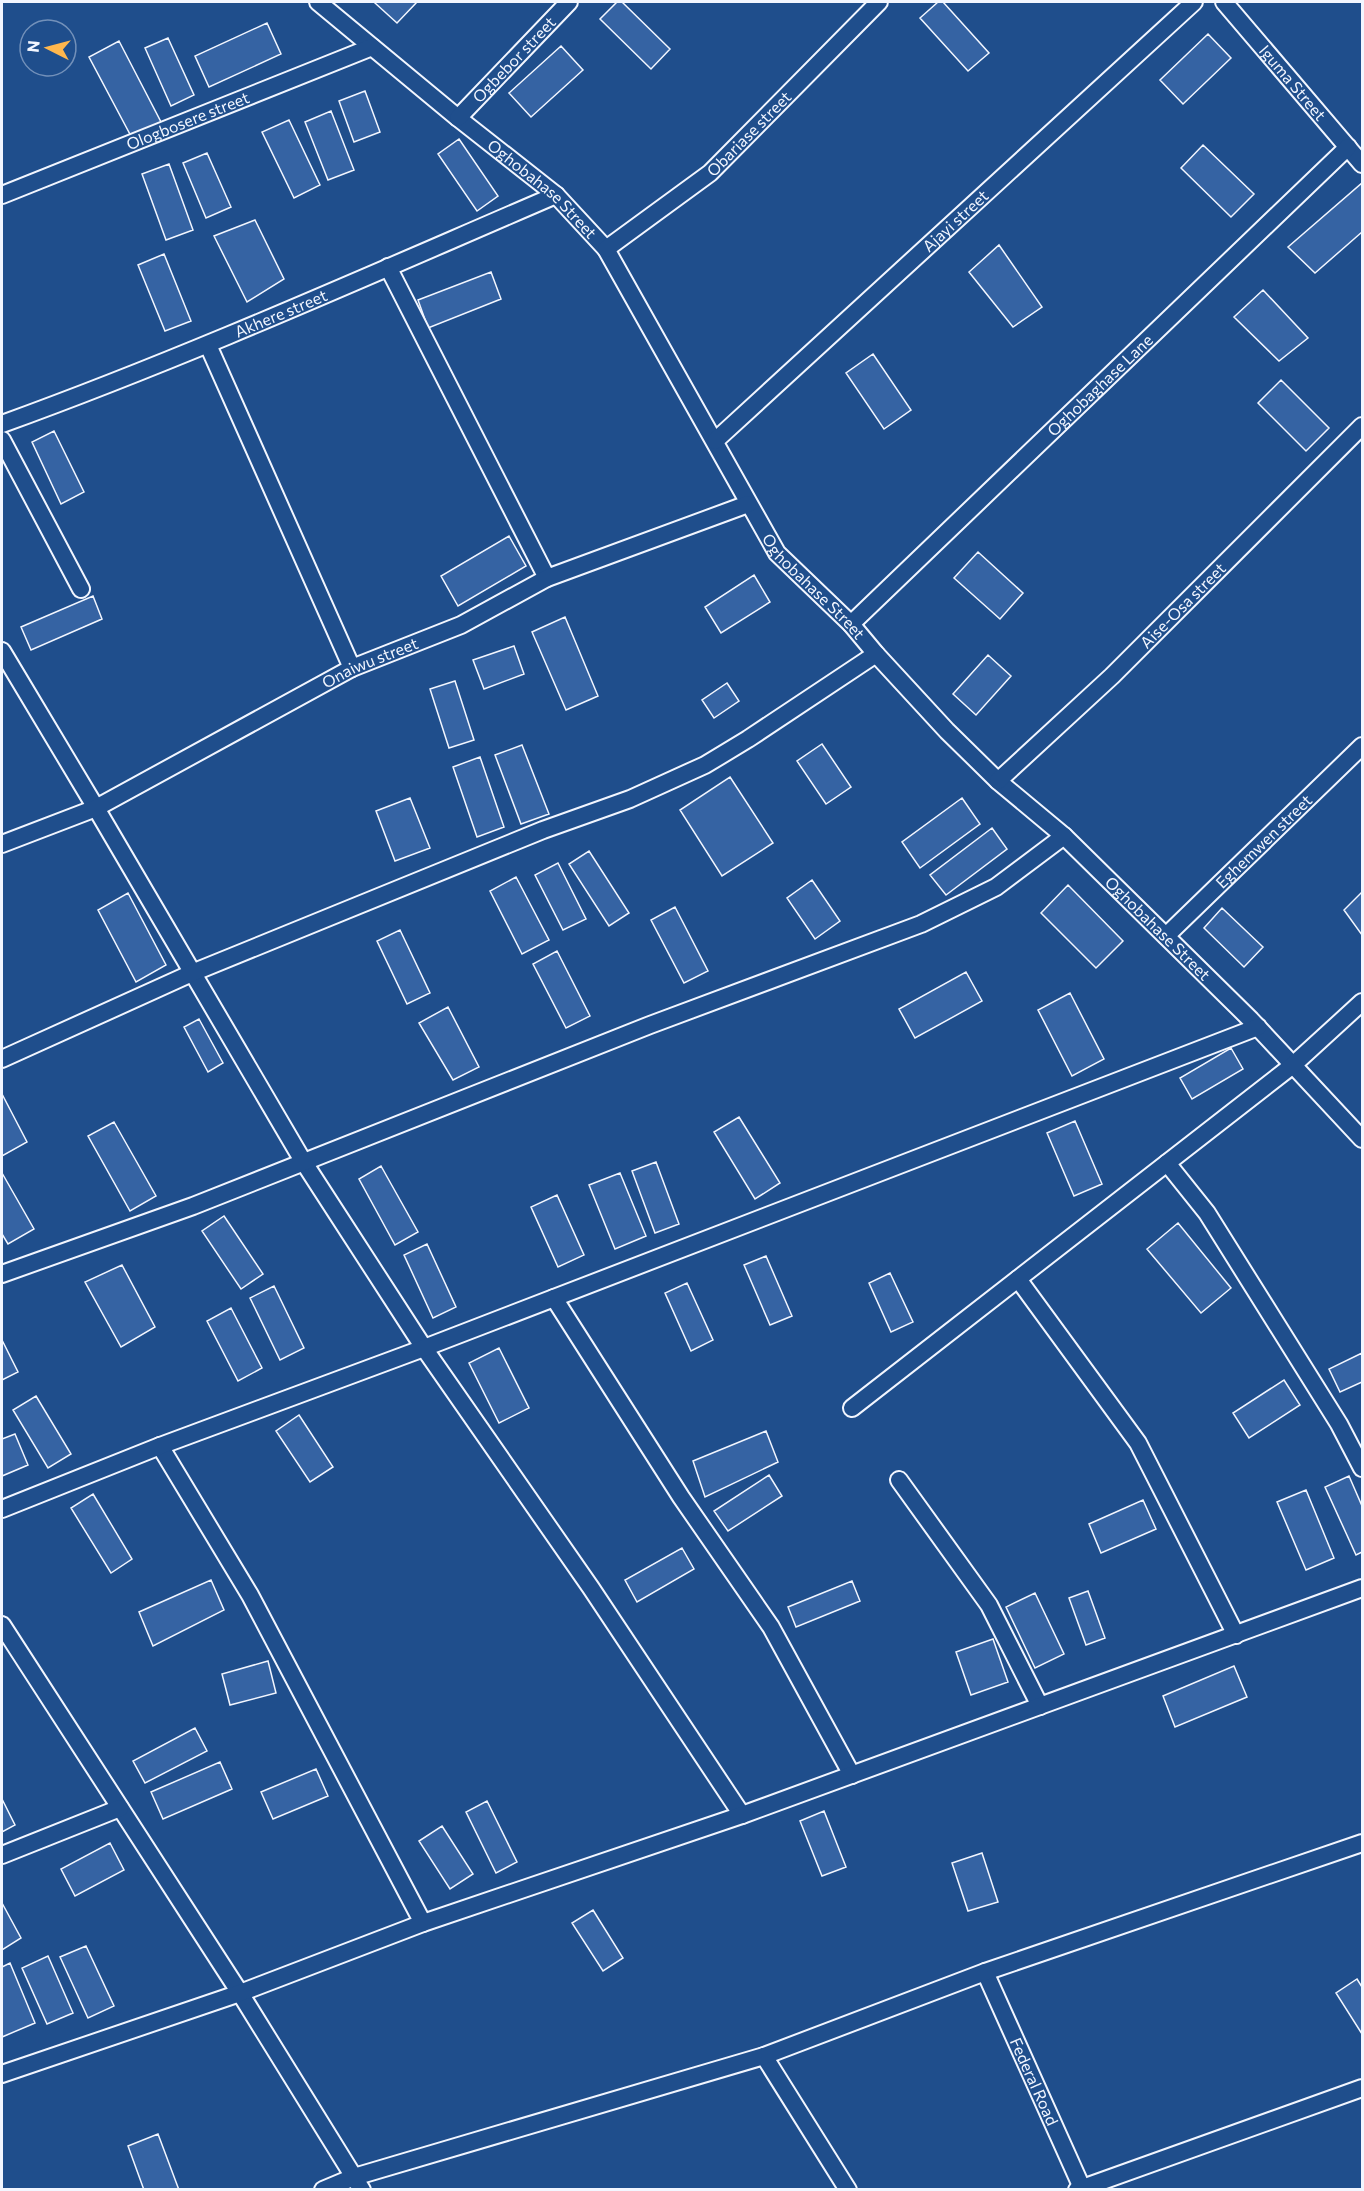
<svg xmlns="http://www.w3.org/2000/svg" width="1364" height="2191" font-family="Commissioner,sans-serif">
	<rect width="100%" height="100%" fill="#1f4e8c"/>
	<!-- building -->
	<path fill="#3563a3" stroke="#f2f6ff" stroke-width="1.5" d="M376,2H417L397,23L375,3Z
		M617,2H622L670,49L651,69L600,19Z
		M938,2H943L989,53L968,71L920,18Z
		M267,23L281,54L209,87L195,56Z
		M1208,34L1231,58L1183,104L1160,80Z
		M168,38L194,95L171,106L145,48Z
		M119,41L161,122L132,138L89,57Z
		M561,46L583,70L531,117L509,93Z
		M365,91L380,132L354,142L339,101Z
		M331,111L354,170L328,180L305,122Z
		M289,120L320,185L294,198L262,132Z
		M459,139L498,196L477,211L438,154Z
		M1203,145L1254,194L1231,217L1181,168Z
		M207,153L231,207L206,218L183,163Z
		M169,164L193,230L166,240L142,174Z
		M1362,183V232L1315,273L1288,247Z
		M255,220L284,279L247,302L214,236Z
		M999,245L1042,307L1013,327L969,272Z
		M164,254L191,321L165,331L138,265Z
		M491,272L501,299L428,328L418,300Z
		M1263,290L1308,338L1279,361L1234,317Z
		M873,354L911,410L884,429L846,373Z
		M1281,380L1329,428L1306,451L1258,403Z
		M54,431L84,492L61,504L32,442Z
		M509,536L526,566L458,606L441,576Z
		M978,552L1023,593L1000,619L954,578Z
		M754,575L770,602L721,633L705,607Z
		M93,596L102,619L31,650L21,627Z
		M565,617L598,696L566,710L532,632Z
		M514,646L524,674L484,689L473,660Z
		M988,655L1011,676L976,715L953,694Z
		M455,681L474,740L449,748L430,689Z
		M727,683L739,701L714,718L702,700Z
		M822,744L851,787L826,804L797,761Z
		M522,745L549,814L521,824L495,755Z
		M480,757L504,827L477,837L453,767Z
		M730,777L773,843L722,876L680,810Z
		M410,798L430,848L395,861L376,811Z
		M962,798L980,824L920,868L902,842Z
		M992,828L1007,849L946,895L930,875Z
		M589,851L629,913L609,926L569,864Z
		M558,863L586,919L563,930L535,875Z
		M516,877L549,940L522,954L490,891Z
		M812,880L840,921L815,939L787,898Z
		M1068,885L1123,941L1096,968L1041,913Z
		M1362,892V935L1344,910Z
		M128,893L166,965L136,982L98,910Z
		M675,907L708,971L684,983L651,920Z
		M1222,908L1263,947L1244,967L1204,928Z
		M400,930L430,993L407,1004L377,941Z
		M557,951L590,1016L566,1028L533,964Z
		M966,972L982,1001L915,1038L899,1009Z
		M1070,993L1104,1059L1072,1076L1038,1010Z
		M448,1007L479,1067L453,1080L419,1023Z
		M199,1019L223,1063L208,1072L184,1027Z
		M1231,1048L1243,1069L1192,1099L1180,1078Z
		M2,1094L27,1142L2,1156Z
		M739,1117L780,1183L755,1199L714,1132Z
		M1075,1121L1102,1184L1074,1196L1047,1133Z
		M114,1122L156,1196L130,1211L88,1136Z
		M656,1162L679,1224L655,1233L632,1171Z
		M381,1166L418,1232L395,1245L359,1179Z
		M2,1173L34,1229L8,1244L2,1234Z
		M620,1173L646,1236L615,1249L589,1185Z
		M557,1195L584,1255L558,1267L531,1207Z
		M224,1216L263,1274L241,1289L202,1231Z
		M1178,1223L1231,1288L1201,1313L1147,1249Z
		M427,1244L456,1307L433,1318L404,1255Z
		M766,1256L792,1316L770,1325L744,1265Z
		M122,1265L155,1327L121,1347L85,1282Z
		M890,1273L913,1322L891,1332L869,1283Z
		M687,1283L713,1340L691,1351L665,1293Z
		M274,1286L304,1348L280,1360L250,1298Z
		M231,1308L262,1368L238,1381L207,1321Z
		M2,1340L18,1372L2,1380Z
		M499,1348L529,1408L499,1423L469,1363Z
		M1362,1353V1382L1340,1392L1329,1369Z
		M1284,1380L1300,1405L1249,1438L1233,1413Z
		M36,1396L71,1454L48,1468L13,1410Z
		M299,1415L333,1467L310,1482L276,1431Z
		M766,1431L778,1462L705,1497L693,1461Z
		M15,1434L28,1465L2,1476V1439Z
		M769,1475L782,1496L728,1531L714,1511Z
		M1349,1476L1362,1506V1552L1356,1555L1325,1487Z
		M1306,1490L1334,1558L1306,1570L1277,1502Z
		M93,1494L132,1559L111,1573L71,1508Z
		M1143,1500L1156,1529L1101,1553L1089,1524Z
		M682,1548L694,1569L637,1602L625,1580Z
		M211,1580L224,1610L153,1646L139,1612Z
		M852,1581L860,1601L796,1627L788,1607Z
		M1088,1591L1105,1638L1086,1645L1069,1598Z
		M1035,1593L1064,1654L1035,1668L1006,1607Z
		M993,1639L1008,1682L971,1695L956,1652Z
		M268,1661L276,1693L230,1705L222,1674Z
		M1234,1666L1247,1697L1175,1727L1163,1696Z
		M195,1728L207,1751L145,1783L133,1761Z
		M220,1762L232,1789L163,1819L151,1792Z
		M316,1769L328,1796L273,1819L261,1792Z
		M2,1799L15,1825L2,1832Z
		M487,1801L517,1862L496,1873L466,1812Z
		M824,1811L846,1867L822,1876L800,1821Z
		M442,1826L473,1874L450,1889L419,1841Z
		M110,1843L124,1870L75,1896L61,1869Z
		M982,1853L998,1902L968,1911L952,1863Z
		M2,1903L21,1938L2,1950Z
		M593,1910L623,1958L603,1971L572,1923Z
		M86,1946L114,2006L88,2018L60,1957Z
		M48,1956L73,2013L47,2024L22,1968Z
		M10,1963L35,2023L2,2037V1967Z
		M1357,1979L1362,1987V2034L1336,1993Z
		M158,2134L179,2190H144L128,2146Z"/>
	<g fill="none" stroke-linecap="round" stroke-linejoin="round">
		<!-- street casing -->
		<g stroke="#f2f6ff" stroke-width="20">
			<g id="street">
				<path id="s1" d="M318,2L458,118L556,195L606,249L777,553L851,624L876,654L947,731L998,781L1064,836L1251,1020L1362,1139"/>
				<path id="s2" d="M1224,2L1362,164"/>
				<path id="s3" d="M458,118L569,2"/>
				<path id="s4" d="M2,195L372,47"/>
				<path id="s5" d="M606,249L710,173L879,2"/>
				<path d="M388,267L547,578"/>
				<path d="M208,345L352,668"/>
				<path id="s6" d="M2,424C190,356 372,274 556,195"/>
				<path d="M2,440L81,589"/>
				<path id="s7" d="M715,441L1194,2"/>
				<path id="s8" d="M851,624L1348,147"/>
				<path d="M2,651L96,808L303,1161L424,1348L591,1588L742,1815"/>
				<path id="s9" d="M998,781L1112,676L1362,426"/>
				<path id="s10" d="M2,844L96,808L352,668L461,625L547,578L748,504"/>
				<path id="s11" d="M1166,936L1362,746"/>
				<path d="M2,1059L192,973L543,830L630,799L705,765L748,739L876,654"/>
				<path d="M1167,1163L1207,1213L1339,1424L1362,1468"/>
				<path d="M2,1274L193,1206L650,1025L921,924L996,887L1064,836"/>
				<path d="M1018,1279L1138,1443L1236,1635"/>
				<path d="M554,1298L681,1497L771,1627L852,1775"/>
				<path d="M852,1408L1293,1065L1362,1002"/>
				<path d="M160,1446L250,1595L423,1923"/>
				<path d="M899,1480L989,1605L1040,1706"/>
				<path d="M2,1509L160,1446L424,1348L1258,1027"/>
				<path d="M2,1625L240,1993L362,2190"/>
				<path d="M2,1855L120,1808"/>
				<path id="s12" d="M985,1972L1083,2190"/>
				<path d="M764,2056L848,2190"/>
				<path d="M2,2074L240,1993L423,1923L742,1815L1362,1588"/>
				<path d="M323,2190L354,2177L764,2056L985,1972L1362,1843"/>
				<path d="M1077,2190L1362,2088"/>
			</g>
		</g>
		<!-- street -->
		<use href="#street" stroke="#1f4e8c" stroke-width="16"/>
	</g>
	<g text-anchor="middle" stroke-width="4.5" stroke-linejoin="round" paint-order="stroke">
		<!-- street labels -->
		<g font-size="16" fill="#f2f6ff" stroke="#1f4e8c">
			<text dy="6" stroke="none"><textPath href="#s3" startOffset="81">Ogbebor street</textPath></text>
			<text dy="6" stroke="none"><textPath href="#s2" startOffset="106">Iguma Street</textPath></text>
			<text dy="6" stroke="none"><textPath href="#s4" startOffset="200">Ologbosere street</textPath></text>
			<text dy="6" stroke="none"><textPath href="#s5" startOffset="184">Obariase street</textPath></text>
			<text dy="6" stroke="none"><textPath href="#s1" startOffset="292">Oghobahase Street</textPath></text>
			<text dy="6" stroke="none"><textPath href="#s7" startOffset="326">Ajayi street</textPath></text>
			<text dy="6" stroke="none"><textPath href="#s6" startOffset="300">Akhere street</textPath></text>
			<text dy="6" stroke="none"><textPath href="#s8" startOffset="345">Oghobaghase Lane</textPath></text>
			<text dy="6" stroke="none"><textPath href="#s1" startOffset="778">Oghobahase Street</textPath></text>
			<text dy="6" stroke="none"><textPath href="#s9" startOffset="255">Aise-Osa street</textPath></text>
			<text dy="6" stroke="none"><textPath href="#s10" startOffset="411">Onaiwu street</textPath></text>
			<text dy="6" stroke="none"><textPath href="#s11" startOffset="136">Eghemwen street</textPath></text>
			<text dy="6" stroke="none"><textPath href="#s1" startOffset="1264">Oghobahase Street</textPath></text>
			<text dy="6" stroke="none"><textPath href="#s12" startOffset="120">Federal Road</textPath></text>
		</g>
	</g>
	<!-- border -->
	<rect width="1364" height="2191" fill="none" stroke="#f2f6ff" stroke-width="6"/>
	<!-- north arrow -->
	<g transform="translate(48 48) rotate(276)"><circle r="28" fill="#1f4e8c" stroke="#7391ba" stroke-width="1.5"/>
	<path d="M0-4.5L10 22L0 15L-10 22Z" fill="#ffb74d"/>
	<text y="-9" font-size="16" font-weight="bold" text-anchor="middle" fill="#f2f6ff">N</text>
	</g>
</svg>
